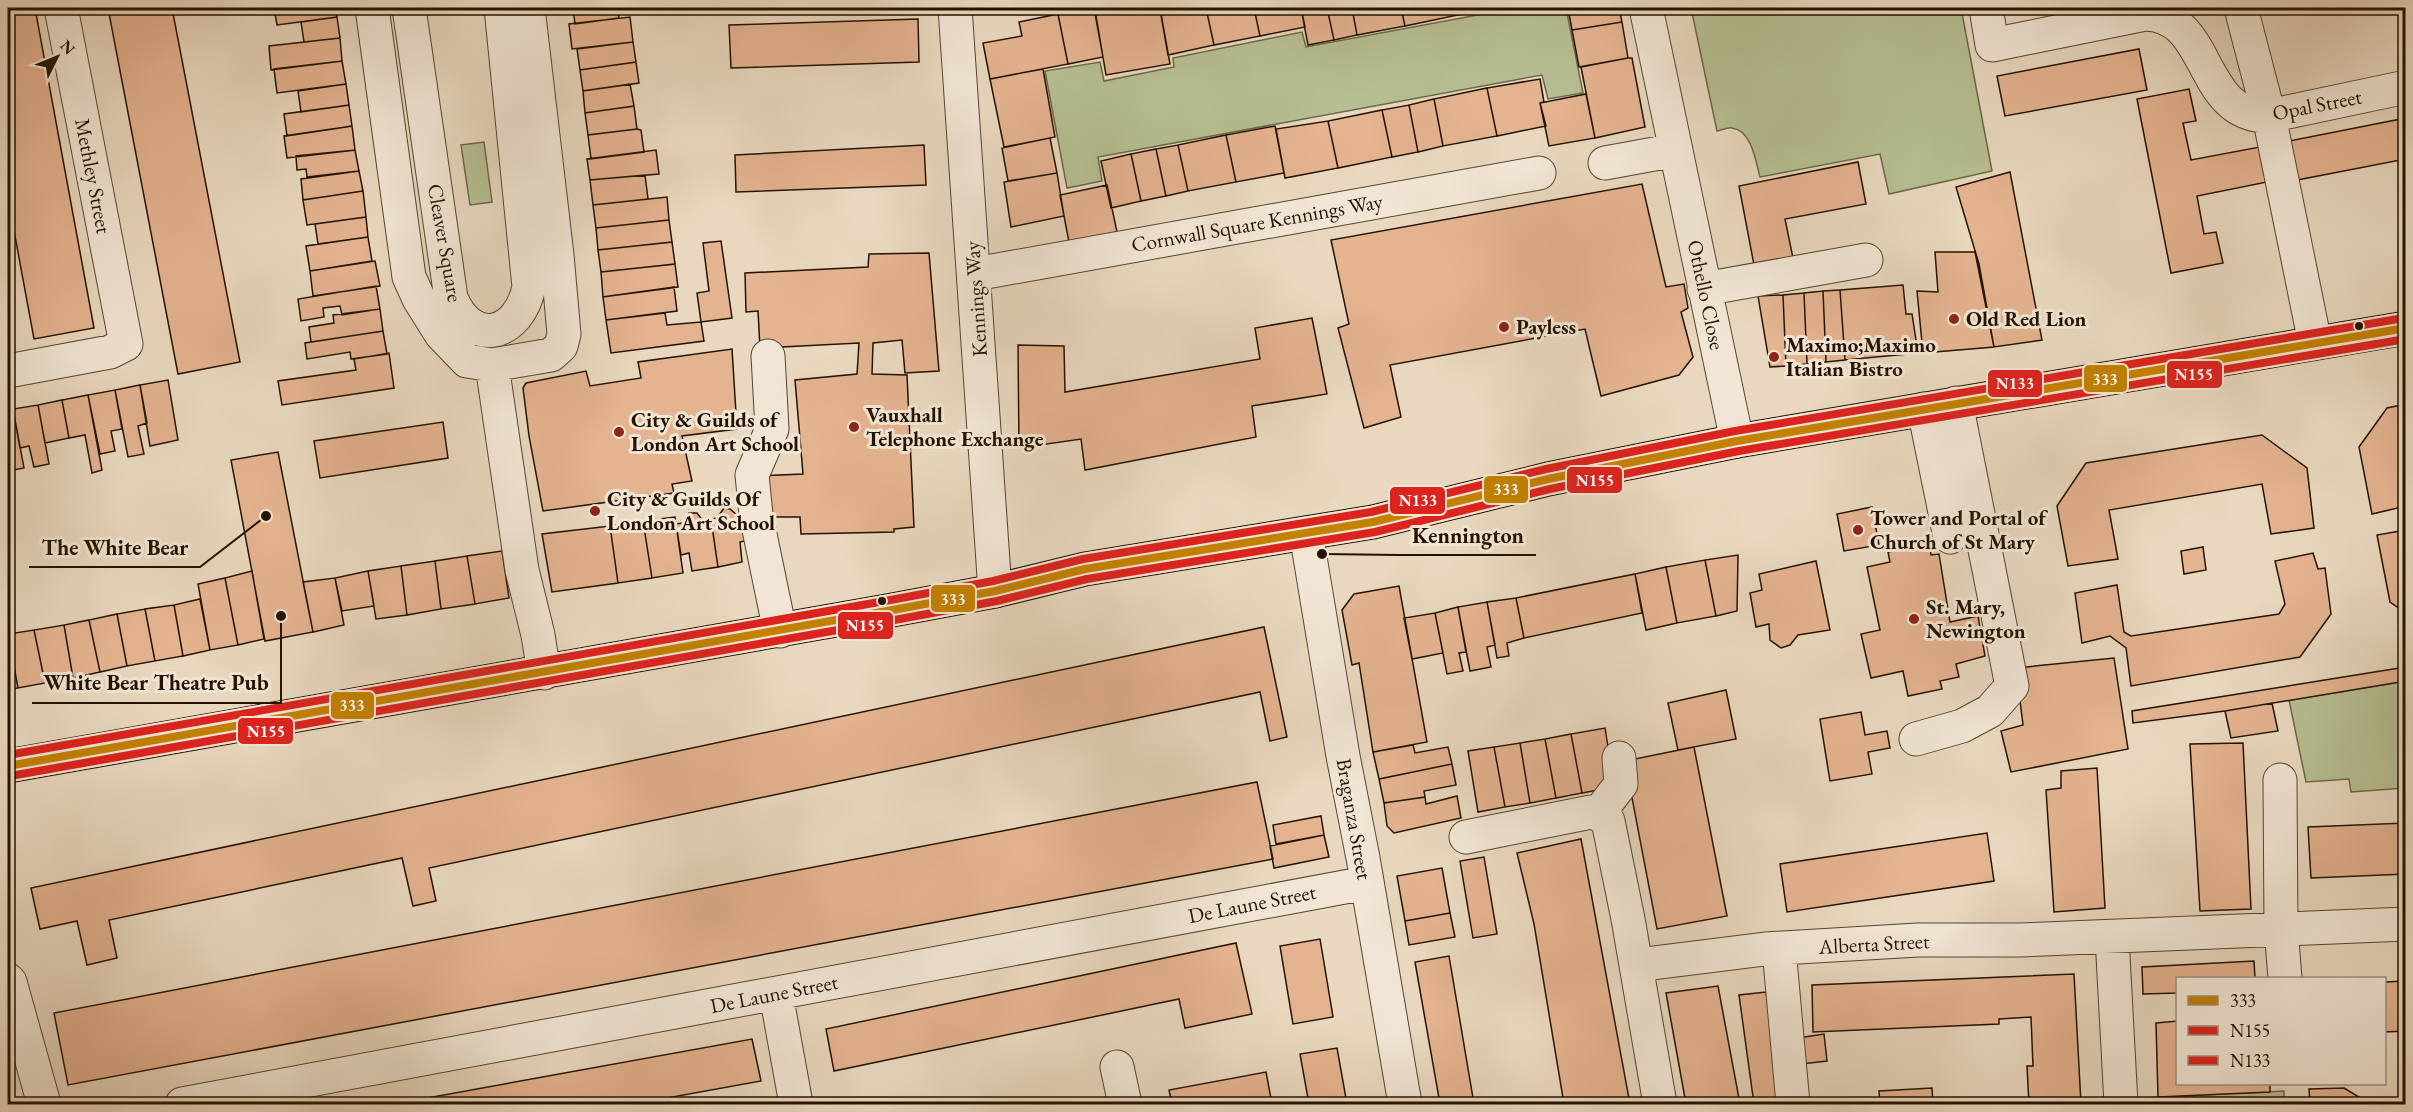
<svg xmlns="http://www.w3.org/2000/svg" width="2413" height="1112" font-family="'EB Garamond',serif">
	<rect width="100%" height="100%" fill="#e9d8bf"/>
	<filter id="stains"><feTurbulence type="fractalNoise" baseFrequency=".00333" numOctaves="4"/><feColorMatrix values="0 0 0 0 .2 0 0 0 0 .09 0 0 0 0 .02 0 0 0 .5 -.17"/></filter>
	<radialGradient id="worn" r=".72"><stop offset=".6" stop-color="#630" stop-opacity="0"/><stop offset="1" stop-color="#630" stop-opacity=".3"/></radialGradient>
	<!-- green -->
	<path fill="#b6bf92" stroke="#6c6849" stroke-width="1.5" d="M1515,8H1566L1583,93L1548,99L1542,75L1098,157L1102,181L1067,188L1045,71L1100,62L1104,81L1174,67L1173,58L1302,32L1306,47Z
		M1691,8H1961L1992,171L1889,194L1880,154L1760,177C1756,163 1752,130 1732,128C1728,127 1722,130 1717,131Z
		M484,142L492,202L470,205L461,145Z
		M2405,681V788L2351,792L2349,779L2306,782L2289,700Z
		M2284,1091V1104H2143L2142,1098Z"/>
	<!-- building -->
	<path fill="#e4b390" stroke="#231200" stroke-width="1.5" d="M8,8H35L94,328L34,339L8,198Z
		M108,8H172L240,362L178,374Z
		M274,8H335L337,17L277,25Z
		M573,8H618L619,18L575,24Z
		M1094,8L1103,57L1068,64L1058,14Z
		M1097,8H1160L1170,64L1106,75L1095,10Z
		M1199,8H1206L1214,45L1168,55L1161,15Z
		M1206,8H1254L1260,36L1214,45Z
		M1254,8H1301L1305,27L1260,36Z
		M1301,8H1327L1334,40L1308,45Z
		M1327,8H1352L1357,35L1334,40Z
		M1352,8H1401L1405,26L1357,35Z
		M1401,8H1451L1453,16L1405,26Z
		M1451,8H1499L1453,16Z
		M1568,8H1619L1622,22L1572,30Z
		M2406,11V50L2398,13Z
		M1058,14L1068,64L990,79L983,43L1022,36L1019,22Z
		M337,17L340,38L304,42L301,22Z
		M630,17L633,42L572,49L569,24Z
		M918,19L919,62L731,68L729,25Z
		M1622,22L1628,58L1579,67L1572,30Z
		M340,38L342,61L271,70L269,46Z
		M633,42L636,62L580,70L577,49Z
		M2139,49L2147,90L2005,116L1997,76Z
		M1628,58H1632L1645,127L1595,138L1581,67Z
		M342,61L346,84L277,93L274,69Z
		M636,62L639,83L583,91L580,70Z
		M1043,69L1055,137L1004,147L990,79Z
		M1540,79L1544,102L1540,103L1546,126L1497,136L1487,88Z
		M346,84L349,105L301,112L298,91Z
		M630,84L634,106L585,113L583,91Z
		M1487,88L1497,136L1443,146L1434,99Z
		M2189,89L2196,121L2183,123L2191,160L2265,146L2272,181L2197,196L2204,234L2216,232L2223,263L2171,273L2137,99Z
		M1586,94L1595,138L1549,146L1540,103Z
		M1434,99L1443,146L1418,152L1409,105Z
		M349,105L352,126L287,136L284,114Z
		M1409,105L1418,152L1392,157L1382,110Z
		M634,106L637,129L588,135L585,113Z
		M1382,110L1392,157L1338,168L1328,121Z
		M2406,118V159L2297,180L2289,141Z
		M1328,121L1338,168L1285,178L1276,129Z
		M352,126L355,150L287,158L284,136Z
		M1275,126L1284,173L1236,182L1226,135Z
		M637,129L641,130L644,152L591,159L588,135Z
		M1226,135L1236,182L1188,191L1178,145Z
		M1050,138L1057,173L1008,181L1002,148Z
		M924,145L926,185L736,192L735,155Z
		M1178,145L1188,191L1166,196L1156,149Z
		M1156,149L1166,196L1141,201L1131,154Z
		M355,150L359,171L307,177L306,169L297,170L296,156Z
		M656,150L659,174L590,180L587,159Z
		M1131,154L1141,201L1111,208L1101,161Z
		M1858,162L1866,204L1785,219L1793,258L1754,265L1739,186Z
		M359,171L363,191L303,200L301,179Z
		M2010,172L2042,340L1994,347L1979,264L1956,187Z
		M1057,173L1064,216L1011,227L1004,182Z
		M645,175L648,199L593,205L590,180Z
		M1642,184L1666,287L1684,284L1688,308L1681,312L1693,357L1679,375L1601,396L1585,329L1390,365L1401,417L1364,428L1338,328L1349,324L1331,240Z
		M1107,185L1117,232L1069,242L1060,195Z
		M363,191L366,217L307,225L303,200Z
		M667,197L669,220L596,228L593,205Z
		M366,217L368,237L318,244L315,224Z
		M669,220L672,242L598,250L596,228Z
		M368,237L372,261L310,271L306,246Z
		M721,241L732,318L701,322L697,293L709,291L703,243Z
		M672,242L675,264L601,272L598,250Z
		M1935,252H1975L1994,347L1923,353L1917,291L1938,292Z
		M929,253L939,371L905,373L902,340L873,343L872,374L907,375L914,527L894,529V532L801,534L800,517H761L759,476L803,474L795,380L857,374L859,343L760,348L758,311L746,312L745,273L868,267L869,254Z
		M375,261L380,286L313,296L310,271Z
		M675,264L678,287L603,297L601,272Z
		M1903,285L1906,314H1912L1918,353L1845,360L1840,290Z
		M376,286L380,309L342,315L340,306L323,308L324,317L301,321L298,299Z
		M674,287L677,311L606,320L603,297Z
		M1840,290L1845,360L1826,362L1823,291Z
		M1823,291L1826,362L1807,364L1804,293Z
		M1804,293L1807,364L1786,366L1783,295Z
		M1783,295L1786,366L1770,367L1758,296Z
		M380,309L383,331L311,342L309,327L334,323L333,315Z
		M665,313L667,325L701,322L704,341L611,353L606,320Z
		M1312,318L1327,394L1252,406L1256,437L1085,470L1081,439L1019,448L1018,345L1064,346L1065,392L1260,359L1255,328Z
		M383,331L387,354L351,359L350,352L307,359L305,343Z
		M732,349L737,429L682,436L692,481L672,484L674,493L543,511L529,436L523,388L526,383L586,371L590,386L641,378L638,362Z
		M389,353L394,388L282,405L278,381L356,370L354,359Z
		M168,380L178,440L150,446L140,385Z
		M140,385L147,423L138,426L144,454L128,457L115,390Z
		M115,390L122,429L111,431L115,451L100,454L88,395Z
		M88,395L102,470L92,473L85,435L69,438L62,400Z
		M62,400L69,438L45,443L38,405Z
		M2406,404V506L2372,514L2359,447L2387,408Z
		M38,405L49,464L34,467L29,446L20,448L13,409Z
		M13,409L24,468L8,471V410Z
		M443,422L448,458L320,478L314,441Z
		M2262,435L2307,468L2314,528L2271,534L2262,484L2109,510L2118,559L2068,566L2057,506L2086,463Z
		M278,452L313,632L265,641L231,460Z
		M1872,507L1879,545L1844,551L1837,514Z
		M724,508L730,509L737,515L744,514L748,540L740,542L742,562L718,567L711,519L717,518Z
		M689,513H697L703,521L711,519L718,567L692,571L689,553L681,555L676,524L683,523Z
		M675,517L683,573L652,578L643,521Z
		M643,521L652,578L618,583L610,526Z
		M610,526L618,583L552,592L542,534Z
		M2406,530V613L2390,602L2377,535Z
		M1930,544L1931,555L1939,554L1950,622L1978,616L1985,656L1956,664L1959,677L1940,681L1942,689L1908,696L1903,671L1871,678L1861,634L1880,630L1867,567L1890,562L1888,552Z
		M2203,547L2206,570L2184,574L2181,551Z
		M502,551L509,598L475,604L467,556Z
		M2313,553L2318,569L2325,568L2331,614L2300,657L2131,686L2126,648L2110,636L2082,643L2075,593L2117,585L2124,632L2131,636L2279,614L2285,604L2275,561Z
		M1738,555L1737,611L1716,616L1705,560Z
		M467,556L475,604L441,609L435,561Z
		M1705,560L1716,616L1677,623L1666,567Z
		M435,561L441,609L407,615L401,566Z
		M1816,561L1830,630L1798,635L1790,645L1781,648L1770,640L1769,624L1756,627L1750,593L1762,590L1759,574Z
		M401,566L407,615L376,619L368,571Z
		M1666,567L1677,623L1646,630L1635,574Z
		M252,571L264,639L238,645L225,578Z
		M368,571L374,606L342,611L335,578Z
		M1635,574L1642,613L1524,638L1516,598Z
		M225,578L238,645L210,650L198,584Z
		M335,578L344,625L313,632L303,582Z
		M1399,586L1427,742L1373,752L1359,663L1352,665L1342,610L1354,594Z
		M1516,598L1524,638L1507,643L1509,656L1497,658L1487,602Z
		M200,599L210,650L183,656L174,605Z
		M1487,602L1495,645L1487,647L1491,667L1470,671L1458,607Z
		M174,605L183,656L155,661L145,609Z
		M1458,607L1466,652L1459,653L1463,671L1447,674L1435,613Z
		M145,609L155,661L127,666L117,614Z
		M1435,613L1443,653L1412,659L1404,618Z
		M117,614L127,666L100,672L89,620Z
		M89,620L100,672L73,678L64,625Z
		M64,625L73,678L45,683L34,630Z
		M1264,627L1287,737L1270,741L1260,692L429,868L436,901L413,906L402,858L109,920L117,958L87,965L77,921L40,929L31,888Z
		M34,630L45,683L18,688L8,634Z
		M8,635L18,688L8,690Z
		M2114,658L2128,749L2011,772L2001,731L2023,725L2016,668Z
		M2406,667V681L2225,711L2133,723L2132,711Z
		M1726,690L1736,739L1678,750L1668,703Z
		M2272,703L2278,731L2231,738L2225,711Z
		M1861,712L1865,735L1887,731L1890,748L1868,752L1872,774L1830,781L1820,719Z
		M1605,728L1609,753L1603,756L1608,788L1582,793L1571,734Z
		M1571,734L1582,793L1556,798L1545,739Z
		M1545,739L1556,798L1530,803L1520,743Z
		M1520,743L1530,803L1505,807L1494,747Z
		M2243,743L2251,909L2200,911L2190,744Z
		M1413,745L1415,753L1448,747L1452,764L1379,779L1373,752Z
		M1494,747L1505,807L1478,812L1468,751Z
		M1694,747L1727,916L1657,929L1625,761Z
		M1452,764L1456,785L1424,791L1425,797L1384,803L1379,779Z
		M2097,768L2105,908L2054,912L2046,790L2061,788V771Z
		M1257,782L1273,859L68,1085L54,1013Z
		M1457,796L1461,818L1394,833L1387,826L1384,803L1425,797L1426,804Z
		M1321,816L1324,835L1276,844L1273,825Z
		M2406,823V874L2311,878L2308,827Z
		M1987,833L1994,881L1787,912L1780,864Z
		M1324,835L1329,857L1274,868L1270,846Z
		M1581,839L1630,1104H1564L1534,924L1517,853Z
		M1484,857L1497,934L1473,938L1460,861Z
		M1442,868L1450,913L1405,921L1397,876Z
		M1450,913L1455,937L1409,945L1405,921Z
		M1320,939L1333,1017L1293,1024L1280,946Z
		M1236,943L1252,1014L1185,1028L1179,999L834,1071L826,1029Z
		M1449,956L1474,1104H1440L1415,962Z
		M2254,961L2255,978H2178V993L2143,994L2142,967Z
		M2074,974L2081,1104H2029L2027,1066H2033L2031,1017L1999,1019V1024L1813,1032L1812,985Z
		M2406,981V1031L2384,1032V982Z
		M1718,986L1740,1104H1686L1666,993Z
		M1766,992L1782,1104H1754L1739,995Z
		M2178,1021V1084H2270V1092L2158,1097L2156,1023Z
		M1824,1034L1827,1061L1801,1064L1798,1038Z
		M752,1039L761,1081L634,1104H394Z
		M1337,1048L1347,1104H1309L1300,1054Z
		M1266,1072L1272,1104H1172L1169,1090Z
		M1932,1088L1933,1104H1880L1879,1091Z
		M2344,1088L2362,1099V1104H2310L2309,1089Z
		M1831,1098L1832,1104H1805L1804,1101Z"/>
	<g fill="none" stroke-linecap="round" stroke-linejoin="round">
		<!-- minor casing -->
		<g stroke="#544430" stroke-width="35">
			<path id="minor" d="M372,8L409,277L419,299L441,334L467,361L492,365L551,355L561,346L564,334L557,255L528,8
				M409,8L451,298C472,349 519,336 529,287L501,8
				M955,8L995,591
				M1646,8L1737,441
				M1986,8L1992,45L2145,14C2213,15 2197,117 2269,116L2406,87
				M2241,8L2269,116L2315,343
				M1605,163L1676,150
				M975,274L1539,173
				M1704,289L1866,260
				M768,356L772,429L752,475L756,515L780,631
				M492,365L522,570L538,635L544,673
				M8,371L110,352L126,344L61,8
				M1924,409L1950,537
				M1306,533L1343,756L1363,858L1405,1104
				M1916,739L1962,726L1990,711L2012,686L1956,403
				M2280,780L2281,929L2285,978
				M1598,814L1621,784L1619,758
				M1466,837L1591,812L1598,814L1608,821L1628,919L1660,1104
				M2112,937L2121,1104
				M1779,949L1793,1104
				M1637,965L1765,949L1918,940H2020L2406,924
				M8,980L10,982L44,1104
				M776,994L796,1104
				M1117,1067L1125,1104
				M182,1104L1366,883"/>
		</g>
		<!-- highway casing -->
		<g stroke="#231200" stroke-width="35">
			<path id="highway" d="M8,766L887,611L995,591L1085,569L1373,522L1548,479L1737,441L2406,328"/>
		</g>
		<!-- minor -->
		<use href="#minor" stroke="#f1e6d5" stroke-width="33"/>
		<!-- highway -->
		<use href="#highway" stroke="#e9d8bf" stroke-width="33"/>
		<!-- bus-1 casing -->
		<g stroke="#f1e6d5" stroke-width="12">
			<path id="bus-1" d="M8,766L887,611L995,591L1085,569L1373,522L1548,479L1737,441L2406,328"/>
		</g>
		<!-- bus-2 casing -->
		<g stroke="#f1e6d5" stroke-width="12">
			<path id="bus-2" d="M10,776L889,621L997,601L1087,579L1375,532L1550,489L1739,451L2406,339"/>
		</g>
		<!-- bus-3 casing -->
		<g stroke="#f1e6d5" stroke-width="12">
			<path id="bus-3" d="M8,755L885,601L993,581L1083,559L1371,512L1546,469L1735,431L2404,318"/>
		</g>
		<!-- bus-1 -->
		<use href="#bus-1" stroke="#c28100" stroke-width="8"/>
		<!-- bus-2 -->
		<use href="#bus-2" stroke="#dc241f" stroke-width="8"/>
		<!-- bus-3 -->
		<use href="#bus-3" stroke="#dc241f" stroke-width="8"/>
	</g>
	<!-- markers -->
	<g fill="#8f2418" stroke="#f1e6d5" stroke-width="2">
		<circle cx="1954" cy="319" r="6"/>
		<circle cx="1504" cy="327" r="6"/>
		<circle cx="1774" cy="357" r="6"/>
		<circle cx="854" cy="427" r="6"/>
		<circle cx="619" cy="432" r="6"/>
		<circle cx="595" cy="511" r="6"/>
		<circle cx="1858" cy="530" r="6"/>
		<circle cx="1914" cy="619" r="6"/>
	</g>
	<g fill="#231200" stroke="#f1e6d5" stroke-width="2">
		<circle cx="2359" cy="326" r="5"/>
		<circle cx="882" cy="601" r="5"/>
	</g>
	<g text-anchor="middle" stroke-width="6" stroke-linejoin="round" paint-order="stroke">
		<!-- street labels -->
		<g font-size="21" fill="#231200" stroke="#f1e6d5">
			<text transform="translate(2317 105) rotate(-11)" y="7">Opal Street</text>
			<text transform="translate(93 176) rotate(79)" y="7">Methley Street</text>
			<text transform="translate(1257 223) rotate(-10)" y="7">Cornwall Square Kennings Way</text>
			<text transform="translate(445 243) rotate(80)" y="7">Cleaver Square</text>
			<text transform="translate(1706 295) rotate(78)" y="7">Othello Close</text>
			<text transform="translate(976 299) rotate(-94)" y="7">Kennings Way</text>
			<text transform="translate(1354 819) rotate(80)" y="7">Braganza Street</text>
			<text transform="translate(1252 904) rotate(-11)" y="7">De Laune Street</text>
			<text transform="translate(1874 944) rotate(-3)" y="7">Alberta Street</text>
			<text transform="translate(774 994) rotate(-11)" y="7">De Laune Street</text>
		</g>
		<!-- poi labels -->
		<g font-size="21" font-weight="bold" fill="#231200" stroke="#f1e6d5" text-anchor="start">
			<text x="1966" y="326">Old Red Lion</text>
			<text x="1516" y="334">Payless</text>
			<text x="1786" y="352">Maximo;Maximo<tspan x="1786" dy="24">Italian Bistro</tspan></text>
			<text x="866" y="422">Vauxhall<tspan x="866" dy="24">Telephone Exchange</tspan></text>
			<text x="631" y="427">City &amp; Guilds of<tspan x="631" dy="24">London Art School</tspan></text>
			<text x="607" y="506">City &amp; Guilds Of<tspan x="607" dy="24">London Art School</tspan></text>
			<text x="1870" y="525">Tower and Portal of<tspan x="1870" dy="24">Church of St Mary</tspan></text>
			<text x="1926" y="614">St. Mary,<tspan x="1926" dy="24">Newington</tspan></text>
		</g>
	</g>
	<!-- callouts -->
	<path fill="none" stroke="#231200" stroke-width="2" d="M1322 554L1400 555H1536M266 516L200 567H29M281 616L281 703H32"/>
	<g fill="#231200" stroke="#f1e6d5" stroke-width="2">
		<circle cx="1322" cy="554" r="6"/>
		<circle cx="266" cy="516" r="6"/>
		<circle cx="281" cy="616" r="6"/>
	</g>
	<g font-size="22" text-anchor="middle" font-weight="bold" fill="#231200" stroke="#f1e6d5" stroke-width="6" stroke-linejoin="round" paint-order="stroke">
		<text x="1468" y="543">Kennington</text>
		<text x="115" y="555">The White Bear</text>
		<text x="156" y="690">White Bear Theatre Pub</text>
	</g>
	<g stroke="#f1e6d5" stroke-width="2">
		<rect x="2166" y="360" width="57" height="29" rx="6" fill="#dc241f"/>
		<rect x="2083" y="364" width="45" height="29" rx="6" fill="#c28100"/>
		<rect x="1987" y="369" width="56" height="29" rx="6" fill="#dc241f"/>
		<rect x="1566" y="466" width="57" height="28" rx="6" fill="#dc241f"/>
		<rect x="1483" y="475" width="46" height="29" rx="6" fill="#c28100"/>
		<rect x="1389" y="486" width="57" height="29" rx="6" fill="#dc241f"/>
		<rect x="930" y="584" width="46" height="29" rx="6" fill="#c28100"/>
		<rect x="837" y="611" width="57" height="29" rx="6" fill="#dc241f"/>
		<rect x="330" y="691" width="45" height="29" rx="6" fill="#c28100"/>
		<rect x="237" y="717" width="57" height="28" rx="6" fill="#dc241f"/>
	</g>
	<g font-size="16" text-anchor="middle" font-weight="bold" fill="#fff">
		<text x="2194" y="380">N155</text>
		<text x="2105" y="385">333</text>
		<text x="2015" y="389">N133</text>
		<text x="1595" y="486">N155</text>
		<text x="1506" y="495">333</text>
		<text x="1418" y="506">N133</text>
		<text x="953" y="605">333</text>
		<text x="865" y="631">N155</text>
		<text x="352" y="711">333</text>
		<text x="266" y="737">N155</text>
	</g>
	<!-- margin -->
	<rect width="2413" height="1112" fill="none" stroke="#e9d8bf" stroke-width="30"/>
	<rect x="9" y="9" width="2395" height="1094" fill="none" stroke="#231200" stroke-width="3"/>
	<rect x="15" y="15" width="2383" height="1082" fill="none" stroke="#231200" stroke-width="1.5"/>
	<!-- legend -->
	<rect x="2176" y="977" width="210" height="108" fill="#f1e6d5" stroke="#9f9180" stroke-width="1.5"/>
	<rect x="2188" y="996" width="30" height="9" fill="#c28100" stroke="#9f9180" stroke-width="1.5"/>
	<text x="2230" y="1007" font-size="18" fill="#231200">333</text>
	<rect x="2188" y="1026" width="30" height="9" fill="#dc241f" stroke="#9f9180" stroke-width="1.5"/>
	<text x="2230" y="1037" font-size="18" fill="#231200">N155</text>
	<rect x="2188" y="1056" width="30" height="9" fill="#dc241f" stroke="#9f9180" stroke-width="1.5"/>
	<text x="2230" y="1067" font-size="18" fill="#231200">N133</text>
	<!-- north arrow -->
	<g transform="translate(57 57) rotate(47)" stroke="#f1e6d5" stroke-width="4.5" paint-order="stroke">
	<path d="M0-4.5L10 22L0 15L-10 22Z" fill="#231200"/>
	<text y="-9" font-size="16" font-weight="bold" text-anchor="middle" fill="#231200">N</text>
	</g>
	<rect width="100%" height="100%" filter="url(#stains)"/>
	<rect width="100%" height="100%" fill="url(#worn)"/>
</svg>
